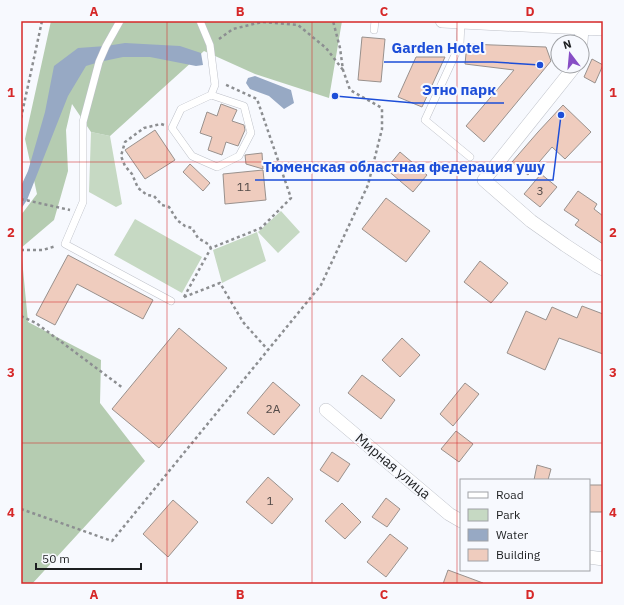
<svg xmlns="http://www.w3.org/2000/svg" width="624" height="605" font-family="'IBM Plex Sans',sans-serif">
	<rect width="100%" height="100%" fill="#f7f9fe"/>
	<!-- green -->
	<path fill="#c6d9c3" d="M91,132L110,136L122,204L116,207L89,192Z
		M281,211L300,232L278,253L258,232Z
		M135,219L202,257L182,293L114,255Z
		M257,232L266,261L222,283L213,250Z"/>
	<!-- forest -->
	<path fill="#b5ccb1" d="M51,21H342L329,98L255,74L204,51L110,136L91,132L72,104L66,130L68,171L54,220L21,248L28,322L101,360L100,403L145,461L32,584H21V215L37,194L25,139Z"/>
	<!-- water -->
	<path fill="#97a9c4" d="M125,43L180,46L201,53L203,65L196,66L150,57H123L99,62L86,66L68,96L27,200L21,209V186L28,171L45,112L54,66L78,48L106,46Z
		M255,76L291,90L294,103L284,109L269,96L250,89L246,83L248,78Z"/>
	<!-- building -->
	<path fill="#efccbe" stroke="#99918d" d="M362,37L385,39L381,82L358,80Z
		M467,44L546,47L551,61L484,142L466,126L514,70L465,64Z
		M416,57H445L422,107L398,97Z
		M592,59L603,65L595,83L584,77Z
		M221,104L237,110L232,121L244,125L245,130L238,146L226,142L222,155L208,150L212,137L200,133L207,112L217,116Z
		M563,105L591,132L565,159L552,147L528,175L512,162L538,132Z
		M155,130L175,160L145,179L125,150Z
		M400,152L427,175L413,192L386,169Z
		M262,153L263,169L246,164L245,155Z
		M190,164L210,183L203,191L183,172Z
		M263,170L266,200L225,204L223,174Z
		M541,174L557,187L540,207L524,194Z
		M578,191L597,204L594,209L603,216V244L575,225L579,220L564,210Z
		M386,198L430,231L406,262L362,229Z
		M68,255L153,300L143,319L77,284L55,325L36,315Z
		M480,261L508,283L491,303L464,282Z
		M582,306L603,314V354L559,338L545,370L507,353L526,311L546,320L552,307L577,318Z
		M179,328L227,368L159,448L112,409Z
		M402,338L420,355L400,377L382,360Z
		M362,375L395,400L381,419L348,393Z
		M273,382L300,405L274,435L247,413Z
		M465,383L479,394L453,426L440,414Z
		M456,431L473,444L459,462L441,449Z
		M332,452L350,464L338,482L320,470Z
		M537,465L551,469L548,480H534Z
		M268,477L293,499L272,524L246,502Z
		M589,485H603V512H589Z
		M386,498L400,509L387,527L372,517Z
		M173,500L198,522L168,557L143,534Z
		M342,503L361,522L345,539L325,521Z
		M390,534L408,548L386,577L367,562Z
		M448,570L483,583V584H443Z"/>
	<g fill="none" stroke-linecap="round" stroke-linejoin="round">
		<!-- service casing -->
		<g stroke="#bec1c9" stroke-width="8">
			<path id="service" d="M120,21L106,46L99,62L83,122V202L65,244L171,301
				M200,21L210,45L215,85L211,95L181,109L172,128L192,156L217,167L239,156L251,133L244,106L211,95
				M461,22L460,44L425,120L470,157
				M374,30L375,21"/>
		</g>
		<!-- minor casing -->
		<g stroke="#bec1c9" stroke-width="14">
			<path id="minor" d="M442,21L603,29
				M581,42L582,28
				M575,66L484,180L531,221L565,245L597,266L603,269
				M326,410L449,514L461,521
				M589,557L603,559"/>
		</g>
		<!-- path -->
		<path stroke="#8c8e91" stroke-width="2.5" stroke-dasharray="3 3" stroke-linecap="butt" d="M219,39L233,29L262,22L298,25L326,48L343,70
			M21,118L42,21
			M164,125L161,124L144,128L125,142L121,156L125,166L132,174L138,188L147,195L154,196L162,205L169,207L177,220L185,226L192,228L198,238L208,244L211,248L261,228L291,198L257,99L224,84
			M21,199L70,210
			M21,250H43L56,246
			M184,297L220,283L243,322L268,350
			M184,297L211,248
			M21,316L36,323L123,388
			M21,509L112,541L321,285L368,185L382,129V108L350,90L343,70L340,48L333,21"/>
		<!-- service -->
		<use href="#service" stroke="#fff" stroke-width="7"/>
		<!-- minor -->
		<use href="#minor" stroke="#fff" stroke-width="13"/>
	</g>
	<!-- grid -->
	<path fill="none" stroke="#d62828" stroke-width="1" stroke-opacity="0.55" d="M167,21V584M312,21V584M457,21V584M21,162H603M21,302H603M21,443H603"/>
	<g text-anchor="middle" stroke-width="4" stroke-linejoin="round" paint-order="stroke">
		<!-- number labels -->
		<g font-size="12" fill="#524a48">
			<text x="244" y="191">11</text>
			<text x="540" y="195">3</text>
			<text x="273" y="413">2А</text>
			<text x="270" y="505">1</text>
		</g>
		<!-- street labels -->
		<g font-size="14" fill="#1d1f21" stroke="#f7f9fe">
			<text transform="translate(393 466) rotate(40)" y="5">Мирная улица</text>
		</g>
	</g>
	<!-- callouts -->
	<path fill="none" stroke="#1d4ed8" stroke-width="1.5" d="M540 65L493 62H384M335 96L414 103H504M561 115L553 180H255"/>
	<g fill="#1d4ed8" stroke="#f7f9fe" stroke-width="1.5">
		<circle cx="540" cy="65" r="4"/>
		<circle cx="335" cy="96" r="4"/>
		<circle cx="561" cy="115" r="4"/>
	</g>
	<g font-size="15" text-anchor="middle" font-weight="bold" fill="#1d4ed8" stroke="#f7f9fe" stroke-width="4" stroke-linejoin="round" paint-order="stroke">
		<text x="438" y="53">Garden Hotel</text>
		<text x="459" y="95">Этно парк</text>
		<text x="404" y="172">Тюменская областная федерация ушу</text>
	</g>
	<!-- border -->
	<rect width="624" height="605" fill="none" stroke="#f7f9fe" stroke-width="44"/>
	<!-- legend -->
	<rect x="460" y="479" width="130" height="92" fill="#f7f9fe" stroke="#a0a2a6"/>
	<rect x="468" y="492" width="20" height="6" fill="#ffffff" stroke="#a0a2a6"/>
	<text x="496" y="499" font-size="12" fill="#1d1f21">Road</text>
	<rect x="468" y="509" width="20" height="12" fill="#c6d9c3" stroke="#a0a2a6"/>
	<text x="496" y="519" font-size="12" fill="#1d1f21">Park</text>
	<rect x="468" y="529" width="20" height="12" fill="#97a9c4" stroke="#a0a2a6"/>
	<text x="496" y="539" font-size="12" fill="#1d1f21">Water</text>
	<rect x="468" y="549" width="20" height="12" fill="#efccbe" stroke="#a0a2a6"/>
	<text x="496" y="559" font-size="12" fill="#1d1f21">Building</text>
	<!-- north arrow -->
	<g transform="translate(570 54) rotate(344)"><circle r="19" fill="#f7f9fe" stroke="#a0a2a6"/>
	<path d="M0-3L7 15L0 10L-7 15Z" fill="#874ec5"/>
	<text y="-6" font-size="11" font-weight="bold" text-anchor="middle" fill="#1d1f21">N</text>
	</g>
	<!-- scale -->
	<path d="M36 563v6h105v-6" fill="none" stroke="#1d1f21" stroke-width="2"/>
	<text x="42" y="563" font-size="12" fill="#1d1f21" stroke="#f7f9fe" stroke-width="3" paint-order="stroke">50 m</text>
	<rect x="22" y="22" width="580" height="561" fill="none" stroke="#d62828" stroke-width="1.5"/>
	<g font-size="13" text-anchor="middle" font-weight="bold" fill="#d62828">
		<text x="94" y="16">A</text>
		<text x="240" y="16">B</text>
		<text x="384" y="16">C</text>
		<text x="530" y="16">D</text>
		<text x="11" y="97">1</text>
		<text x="613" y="97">1</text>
		<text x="11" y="237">2</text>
		<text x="613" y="237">2</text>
		<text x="11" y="377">3</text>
		<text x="613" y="377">3</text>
		<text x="11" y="517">4</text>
		<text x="613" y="517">4</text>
		<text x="94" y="599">A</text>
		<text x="240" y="599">B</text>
		<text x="384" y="599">C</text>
		<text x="530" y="599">D</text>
	</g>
</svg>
